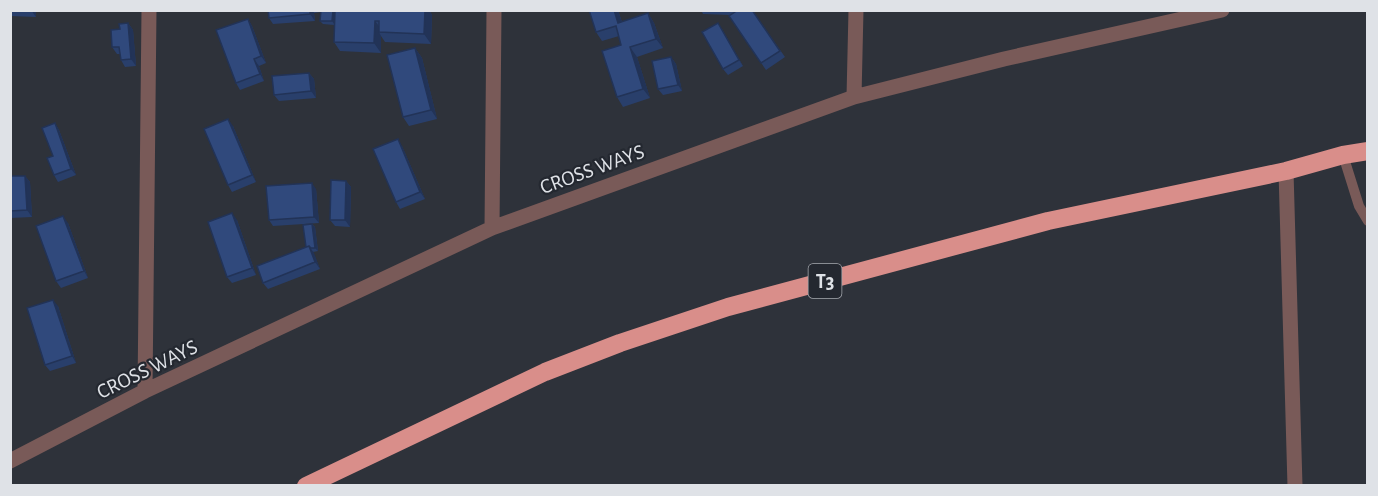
<svg xmlns="http://www.w3.org/2000/svg" width="1378" height="496" font-family="'Alegreya Sans',sans-serif">
	<rect width="100%" height="100%" fill="#2e323a"/>
	<g fill="none" stroke-linecap="round" stroke-linejoin="round">
		<!-- lane -->
		<path stroke="#795a58" stroke-width="10" d="M1343,155L1359,206L1368,221"/>
		<!-- street -->
		<path stroke="#795a58" stroke-width="15" d="M854,97L856,10
			M1286,171L1295,486
			M492,228L494,10
			M145,391L149,10
			M10,461L145,391L492,228L854,97L1004,59L1222,10"/>
		<!-- highway -->
		<path stroke="#d98e8a" stroke-width="18" d="M306,486L545,372L620,343L728,307L1048,221L1286,171L1343,155L1368,151"/>
	</g>
	<!-- wall -->
	<path fill="#293f6b" d="M10,10H36V17L10,16Z
		M268,10H429L432,15L431,44L385,42L381,36V53L340,51L334,42V25L323,24L320,21L321,12L314,13L315,21L273,24L269,18Z
		M589,10H618L622,22L648,13L654,23L663,48L637,57L650,98L623,107L617,97L621,45L619,36L602,41L596,32Z
		M701,10H752L785,57L766,70L729,16L731,15L703,14Z
		M248,19L252,26L266,63L259,66L264,81L240,90L236,83Z
		M128,23L133,30L136,66L125,67L121,60L120,54H117L112,47L120,29Z
		M722,29L743,66L728,75L723,69Z
		M415,48L422,58L437,119L409,126L403,117Z
		M671,57L676,64L682,91L663,95L658,89Z
		M309,73L314,79L316,98L279,101L274,95Z
		M55,123L59,130L76,175L58,182L54,175L53,156Z
		M233,126L256,182L232,192L228,185Z
		M402,146L425,199L400,209L396,202Z
		M10,176H25L30,182L32,217L10,218Z
		M346,181L351,187L350,227L335,226L330,220Z
		M316,189L319,223L273,226L269,220Z
		M237,220L256,275L232,283L227,277Z
		M68,223L88,278L61,288L56,281Z
		M312,224L315,227L318,251L313,252L320,269L268,289L263,283L306,247Z
		M58,306L76,363L50,371L45,365Z"/>
	<!-- shaded-wall -->
	<path fill="#223357" d="M31,10H36V17Z
		M310,10H313L314,13L315,21L310,14Z
		M333,10H335V25L332,21Z
		M425,10H429L432,15L431,44L424,34Z
		M614,10H618L625,32L618,23Z
		M648,13L654,23L663,48L656,39Z
		M248,19L252,26L266,63L261,56Z
		M375,21L382,30L379,32L381,36V53L374,43Z
		M128,23L133,30L136,66L131,59Z
		M718,23L722,29L743,66L739,60Z
		M630,47L637,57L650,98L643,89Z
		M415,48L422,58L437,119L431,110Z
		M671,57L676,64L682,91L678,85Z
		M254,59L259,66L264,81L260,74Z
		M309,73L314,79L316,98L311,91Z
		M228,119L233,126L256,182L252,175Z
		M55,123L59,130L76,175L71,169Z
		M398,139L402,146L425,199L420,192Z
		M25,176L30,182L32,217L27,210Z
		M346,181L351,187L350,227L345,220Z
		M312,183L316,189L319,223L314,217Z
		M232,213L237,220L256,275L252,268Z
		M63,216L68,223L88,278L84,271Z
		M312,224L315,227L318,251L315,248Z
		M309,246L314,253L320,269L315,262Z
		M53,300L58,306L76,363L72,356Z"/>
	<!-- building -->
	<path fill="#30497c" stroke="#223357" stroke-width="1.5" d="M268,10H310V14L269,18Z
		M321,10H333L332,21H320Z
		M335,10H425L424,34L379,32V21H375L374,43L334,42Z
		M589,10H614L618,23L648,13L656,39L630,47L643,89L617,97L602,51L621,45L616,26L596,32Z
		M738,10H752L780,51L761,63L729,16Z
		M248,19L261,56L254,59L260,74L236,83L216,30Z
		M128,23L131,59L121,60L119,47H112L111,30L120,29L119,24Z
		M718,23L739,60L723,69L702,32Z
		M415,48L431,110L403,117L387,55Z
		M671,57L678,85L658,89L652,61Z
		M309,73L311,91L274,95L272,76Z
		M228,119L252,175L228,185L204,129Z
		M55,123L71,169L54,175L47,158L53,156L42,128Z
		M398,139L420,192L396,202L373,149Z
		M10,176H25L27,210L10,211Z
		M331,180L346,181L345,220H330Z
		M312,183L314,217L269,220L266,186Z
		M232,213L252,268L227,277L208,222Z
		M63,216L84,271L56,281L36,226Z
		M312,224L315,248H311L309,246L306,247L303,225Z
		M309,246L315,262L263,283L257,266Z
		M53,300L72,356L45,365L27,308Z"/>
	<g text-anchor="middle" stroke-width="4.5" stroke-linejoin="round" paint-order="stroke">
		<!-- shield labels -->
		<rect fill="#242830" stroke="#a7aab0" stroke-width="1.5" x="808.5" y="264" width="33" height="34" rx="4.5"/>
		<g font-size="20" font-weight="bold" fill="#dfe2e7">
			<text x="825" y="288">T3</text>
		</g>
		<!-- street labels -->
		<g font-size="21" fill="#dfe2e7" stroke="#242830">
			<text transform="translate(592 169) rotate(-20)" y="7">CROSS WAYS</text>
			<text transform="translate(147 369) rotate(-26)" y="7">CROSS WAYS</text>
		</g>
	</g>
	<!-- border -->
	<rect width="1378" height="496" fill="none" stroke="#dfe2e7" stroke-width="24"/>
</svg>
